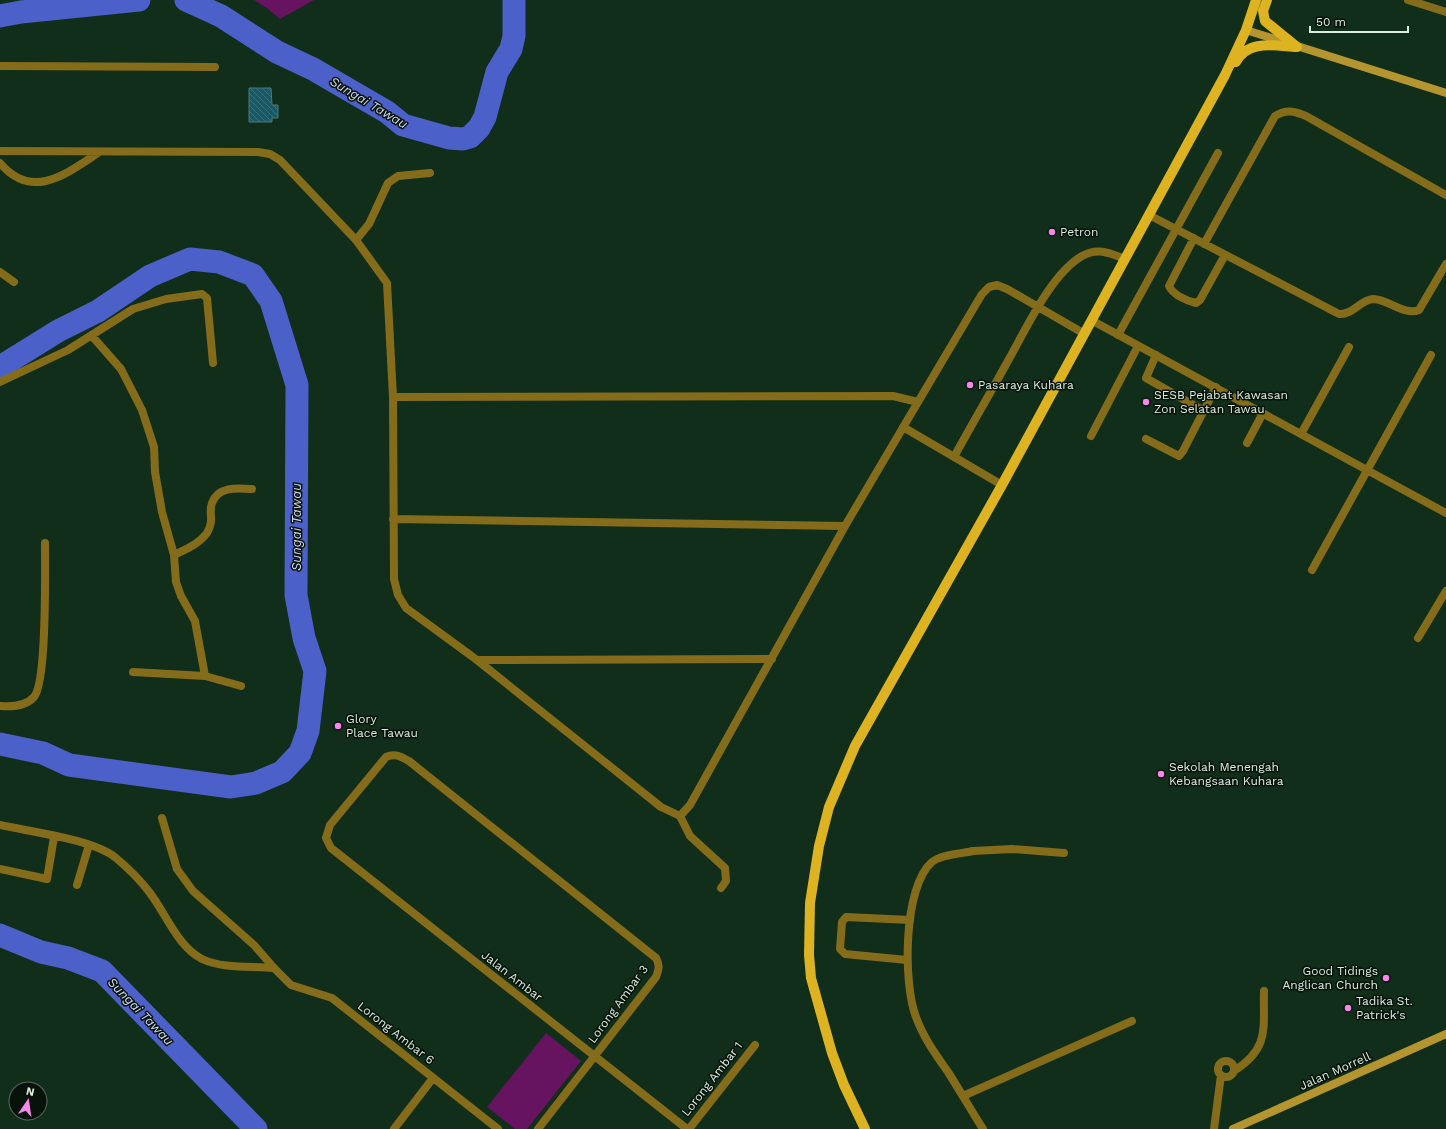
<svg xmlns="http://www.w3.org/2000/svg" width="1446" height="1129" font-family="'Work Sans',sans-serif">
	<defs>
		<pattern id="building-back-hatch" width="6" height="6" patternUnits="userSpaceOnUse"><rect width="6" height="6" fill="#175964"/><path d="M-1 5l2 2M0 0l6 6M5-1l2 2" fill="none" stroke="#38717a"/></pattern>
	</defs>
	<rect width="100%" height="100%" fill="#102e19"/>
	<!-- park -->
	<path fill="#661460" d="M254,0H314L280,19L268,9Z
		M546,1033L581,1061L527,1129H515L487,1107Z"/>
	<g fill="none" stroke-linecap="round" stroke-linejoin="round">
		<!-- river -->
		<path stroke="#4b60c9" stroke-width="23" d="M186,0L221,16L277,52L313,69L387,112L403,125L449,138L463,139L470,137L479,128L485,117L497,72L511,49L514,36V0
			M0,16L21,12L139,0
			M0,367L58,331L98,311L150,276L190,259L219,262L253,275L271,301L297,385L296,595L304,638L315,671L308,731L300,753L282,772L256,783L231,787L69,765L43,753L0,744
			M0,935L41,952L68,958L102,971L256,1129"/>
	</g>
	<!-- building -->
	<path fill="url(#building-back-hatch)" stroke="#4b7982" d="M249,88H271L272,105H278V118H272V122H249Z"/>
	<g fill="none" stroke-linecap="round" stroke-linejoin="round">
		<!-- lane -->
		<path stroke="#856c1a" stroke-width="8" d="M0,66L215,67
			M1149,215L1339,314C1353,315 1360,300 1373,299C1388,299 1404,316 1419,310L1446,264
			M1194,238L1169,286C1173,295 1187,301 1196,303L1200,300L1225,255
			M356,240L369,224L388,183L398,176L430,173
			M1204,244L1275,116C1286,109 1294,111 1306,116L1446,195
			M1118,335L1218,153
			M1156,355L1146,378L1204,411
			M918,402L982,294L989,287L997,285L1007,289L1083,333
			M1301,434L1349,347
			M1091,436L1138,346
			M1146,439L1179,456L1183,451L1216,387
			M1247,443L1263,413
			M954,457C972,424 991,392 1009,359C1026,329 1051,274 1082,256C1098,247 1110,253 1125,259
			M1418,638L1446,591
			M0,706C12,707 26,706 34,697C47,682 45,569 45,543
			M680,816L690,836L725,868L726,881L721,888
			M162,818L177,869L193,891L254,945L274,968
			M973,851L1012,849L1064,853
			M77,885L89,845
			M907,960L845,954L840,949L842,922L846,917L910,920
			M1218 1069a8 8 0 1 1 16 0a8 8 0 1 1-16 0Z
			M1234,1071C1270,1048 1263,1029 1264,991
			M1214,1129L1221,1075"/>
		<!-- street -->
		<path stroke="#856c1a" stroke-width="8" d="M1408,0L1446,12
			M0,151L258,152L270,154L280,160L356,240L387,283L393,397L394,579L398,595L406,608L477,660L661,807L680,816L690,805L845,526L918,402L893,396L393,397
			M0,163C32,201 66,174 98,153
			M0,272L14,282
			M1091,320L1446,513
			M92,336L121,369L142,410L154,447L155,472L162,512L174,555L176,582L181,596L195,621L205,676
			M0,382L68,350L133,309L166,299L202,294L207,298L213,363
			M903,427L1002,485
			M393,519L845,526
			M174,555C186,549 199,544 207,533C215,519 208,514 212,503C218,486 238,488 252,489
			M1312,570L1431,355
			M477,660L772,659
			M133,672L205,676L241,686
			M0,825C31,832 93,839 116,858C128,868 141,881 150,893C166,914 178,947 202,959C223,969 251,966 274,968L291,985L332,998L498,1129
			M973,851C960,854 942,854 932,862C903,887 903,984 916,1017C923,1037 936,1055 948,1072C960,1091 971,1110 983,1129
			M0,869L47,879L54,837
			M963,1096L1132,1021
			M394,1129L433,1078
			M538,1129L656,977C659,969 660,965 656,958L409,761C400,756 395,753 386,757L330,825L326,838L331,848L687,1129
			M689,1129L755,1045"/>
		<!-- secondary -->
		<path stroke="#b4952f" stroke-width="8" d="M1246,30L1446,93
			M1233,1129L1446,1034"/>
		<!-- primary -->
		<path stroke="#ddb322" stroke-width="10" d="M1267,0L1263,11L1265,21L1297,47
			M1236,62C1248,39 1275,46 1297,47
			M865,1129L844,1085L832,1053L811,978L809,955L810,903L819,846L829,807L855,746L1002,485L1225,75L1246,30L1256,0"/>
	</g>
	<!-- markers -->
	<g fill="#f788eb" stroke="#07130a" stroke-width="1.5">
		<circle cx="1052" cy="232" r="4"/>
		<circle cx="970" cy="385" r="4"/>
		<circle cx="1146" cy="402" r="4"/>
		<circle cx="338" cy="726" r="4"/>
		<circle cx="1161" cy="774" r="4"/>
		<circle cx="1386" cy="978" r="4"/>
		<circle cx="1348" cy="1008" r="4"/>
	</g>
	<g text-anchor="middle" stroke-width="3" stroke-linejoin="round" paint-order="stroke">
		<!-- poi labels -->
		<g font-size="12" fill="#dbeddf" stroke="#07130a" text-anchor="start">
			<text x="1060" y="236">Petron</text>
			<text x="978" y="389">Pasaraya Kuhara</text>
			<text x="1154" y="399">SESB Pejabat Kawasan<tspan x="1154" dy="14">Zon Selatan Tawau</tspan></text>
			<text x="346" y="723">Glory<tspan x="346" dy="14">Place Tawau</tspan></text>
			<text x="1169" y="771">Sekolah Menengah<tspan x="1169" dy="14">Kebangsaan Kuhara</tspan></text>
			<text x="1378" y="975" text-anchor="end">Good Tidings<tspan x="1378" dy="14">Anglican Church</tspan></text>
			<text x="1356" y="1005">Tadika St.<tspan x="1356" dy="14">Patrick's</tspan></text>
		</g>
		<!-- street labels -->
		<g font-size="12" fill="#dbeddf" stroke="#07130a">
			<text transform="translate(512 976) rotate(38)" y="4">Jalan Ambar</text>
			<text transform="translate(618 1004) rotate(-54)" y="4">Lorong Ambar 3</text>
			<text transform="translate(396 1033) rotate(38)" y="4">Lorong Ambar 6</text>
			<text transform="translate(1335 1071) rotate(-24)" y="4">Jalan Morrell</text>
			<text transform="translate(712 1079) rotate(-52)" y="4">Lorong Ambar 1</text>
		</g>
		<!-- water labels -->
		<g font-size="13" font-style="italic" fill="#d0d9f4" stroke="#07130a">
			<text transform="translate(369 102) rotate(31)" y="5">Sungai Tawau</text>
			<text transform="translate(296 527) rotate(-90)" y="5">Sungai Tawau</text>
			<text transform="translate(141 1011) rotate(46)" y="5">Sungai Tawau</text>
		</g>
	</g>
	<!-- north arrow -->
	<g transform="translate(28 1101) rotate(13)"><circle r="19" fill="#07130a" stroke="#5c6a5f"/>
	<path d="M0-3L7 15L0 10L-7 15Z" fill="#f788eb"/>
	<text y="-6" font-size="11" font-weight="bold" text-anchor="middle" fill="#dbeddf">N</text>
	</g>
	<!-- scale -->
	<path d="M1310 26v6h98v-6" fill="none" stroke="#dbeddf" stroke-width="2"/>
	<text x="1316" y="26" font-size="12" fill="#dbeddf" stroke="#07130a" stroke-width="3" paint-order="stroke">50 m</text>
</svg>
